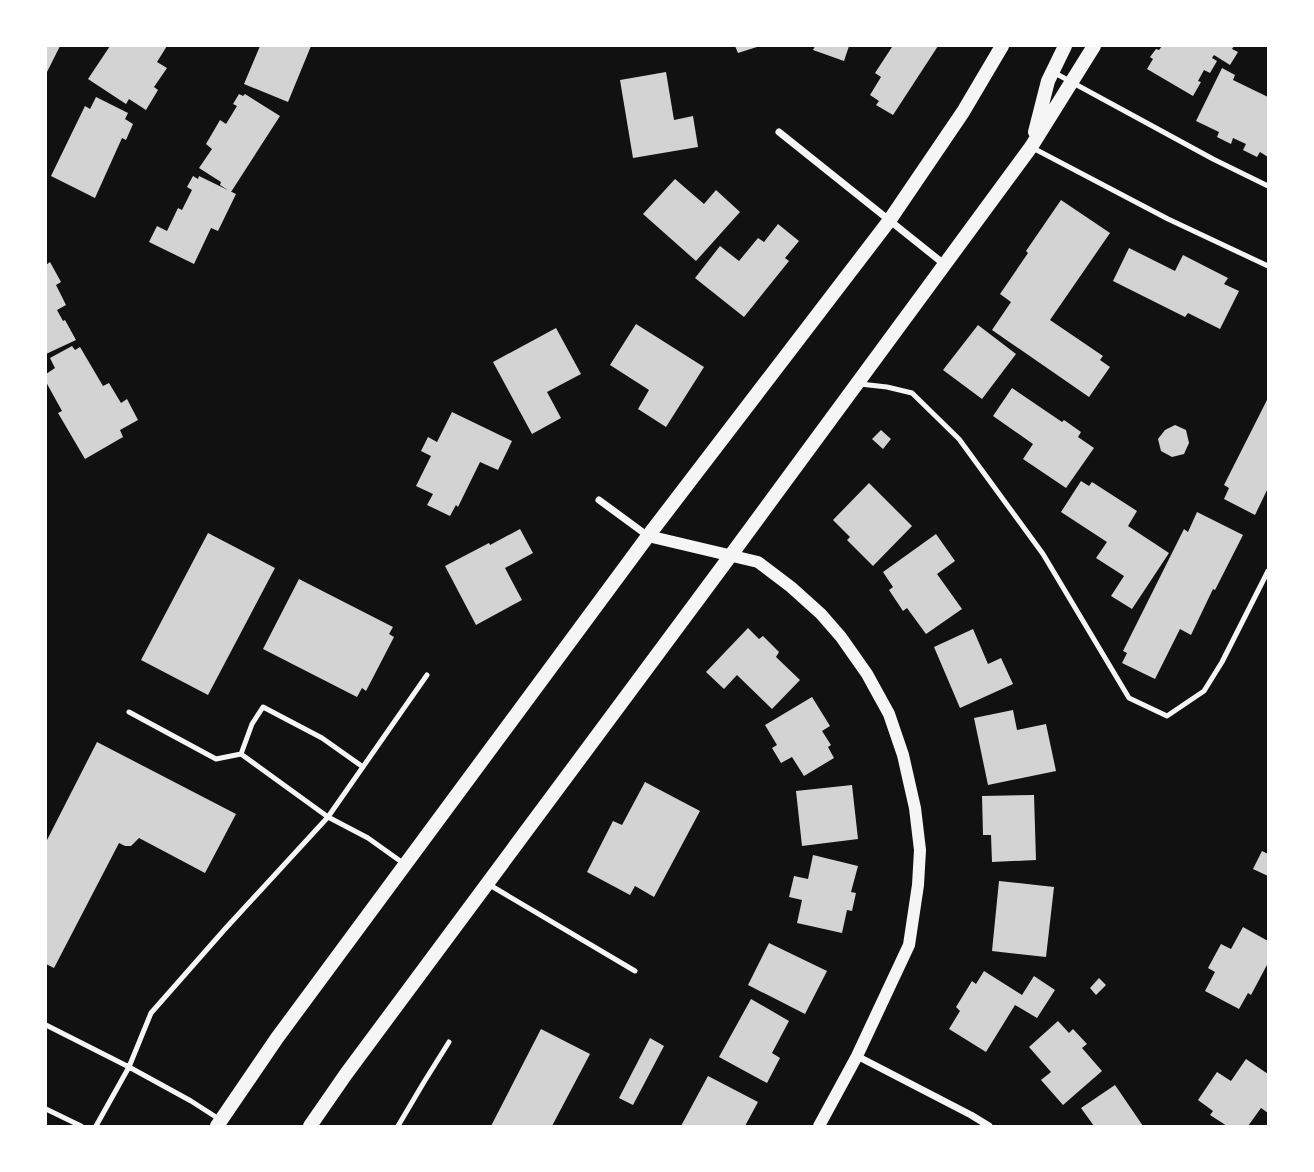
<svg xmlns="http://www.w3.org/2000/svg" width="1314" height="1172" font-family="Inter,sans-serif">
	<rect width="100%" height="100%" fill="#111"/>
	<!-- building -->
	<path fill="#d3d3d3" d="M46,46H60L46,74Z
		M110,46H167L157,62L167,68L154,87L158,90L146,110L129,99L126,104L88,79Z
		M260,46H311L288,102L244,84Z
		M735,46H760L738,53Z
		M815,46H849L844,61L813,50Z
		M890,46H938L893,115L876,105L879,101L870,95L881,77L875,73L892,47Z
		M1162,46H1234L1232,49L1238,52L1230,65L1214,55L1212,58L1217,61L1210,73L1204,70L1198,81L1201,82L1193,96L1147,69L1153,59L1150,57L1156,49L1159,50Z
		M1222,68L1235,75L1233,80L1268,97V157L1260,152L1257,157L1243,150L1246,144L1233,138L1231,144L1217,137L1219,132L1196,121Z
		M666,72L674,120L693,116L698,147L633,158L620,80Z
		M239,94L243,96L245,94L280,116L231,192L220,185L221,182L199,168L212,149L206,144L220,120L226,124L237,106L233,104Z
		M96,97L128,113L125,119L133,124L126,140L122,138L95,198L51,176L85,106L90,109Z
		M193,176L198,179L199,176L236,194L218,231L211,228L194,264L149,242L157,226L167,231L178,208L182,210L192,190L187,187Z
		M675,179L704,204L716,190L740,212L696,261L643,214Z
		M1061,200L1110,233L1050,320L1103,356L1100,360L1110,367L1089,397L992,330L1011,302L1000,294L1028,253L1026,251Z
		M778,224L799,241L785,258L789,261L744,317L695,278L720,246L739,261L758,238L764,242Z
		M1129,248L1175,271L1183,255L1228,278L1224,284L1239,291L1220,329L1188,313L1185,317L1113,281Z
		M50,262L61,282L56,285L66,305L57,310L63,321L65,320L76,340L46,354V265Z
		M636,324L704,367L666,427L638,409L649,390L610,365Z
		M978,325L1016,354L982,399L943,370Z
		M556,328L581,374L547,392L561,418L532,434L493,362Z
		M72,346L75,350L80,347L103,386L109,383L121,403L127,399L138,420L120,430L123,437L85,459L58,413L62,411L46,382V374L55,368L50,358Z
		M1012,388L1062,422L1064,420L1081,432L1078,437L1094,448L1066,488L1023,459L1033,444L993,416Z
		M1268,398V488L1255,515L1224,499L1229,488L1224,485Z
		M452,412L512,441L498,470L480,462L458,507L456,505L450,516L427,505L433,494L416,486L431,456L421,451L428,437L437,442Z
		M1175,425L1186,430L1189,443L1184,454L1172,457L1161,451L1158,439L1165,430Z
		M881,430L891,439L883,449L872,439Z
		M1081,481L1089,486L1092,482L1137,511L1128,526L1169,553L1132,609L1111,596L1124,576L1096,558L1107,542L1061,512Z
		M869,483L912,526L873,566L847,540L850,537L833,520Z
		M1197,512L1243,535L1215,590L1213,589L1191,635L1180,629L1155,679L1122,663L1127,653L1123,651L1184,529L1188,532Z
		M520,529L533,553L505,568L522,600L476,625L445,566L489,543L490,545Z
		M208,533L275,568L208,695L141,660Z
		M936,534L955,561L937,574L962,609L926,634L907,608L903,611L889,590L893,587L883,572Z
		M299,579L393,627L389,634L394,637L366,691L362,688L357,697L263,649Z
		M748,628L759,639L763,636L779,652L776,657L800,680L772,709L737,675L724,689L706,672Z
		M973,629L988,664L1001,658L1013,684L960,708L934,647Z
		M812,697L830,726L822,731L831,745L828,747L834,758L804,776L792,757L781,763L772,748L777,745L765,725Z
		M1013,710L1017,730L1046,724L1056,771L988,785L974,718Z
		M97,742L236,814L205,873L139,838L131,846H125L119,843L54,968L46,964V842Z
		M645,782L700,811L654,897L635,886L630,895L587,872L613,821L622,825Z
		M852,785L858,839L802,846L796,791Z
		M1034,795L1036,860L992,862L991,835H983L982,796Z
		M1262,851L1268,854V876L1253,869Z
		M813,855L858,866L851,892L856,893L852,911L847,910L842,933L797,923L802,900L789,897L794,876L808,879Z
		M999,881L1054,887L1046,957L992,951Z
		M1243,927L1268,941V963L1251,995L1248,993L1239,1009L1205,991L1215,972L1208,968L1221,944L1231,949Z
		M769,943L827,971L805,1014L748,985Z
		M984,971L1022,995L1034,976L1055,990L1037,1018L1015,1005L986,1052L949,1029L960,1011L956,1007L972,981L976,984Z
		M1099,978L1106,985L1096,995L1090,988Z
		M751,999L789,1021L772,1053L780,1058L767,1083L719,1057Z
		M1058,1021L1069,1033L1073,1029L1087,1044L1082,1048L1102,1071L1063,1105L1041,1080L1051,1072L1029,1047Z
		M541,1029L590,1054L552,1126H491Z
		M650,1038L664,1046L633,1105L619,1098Z
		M1246,1059L1268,1074V1113L1261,1108L1248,1126H1227L1210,1115L1213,1111L1198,1100L1217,1072L1231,1081Z
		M708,1076L758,1102L745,1126H681Z
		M1115,1085L1143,1126H1094L1081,1108Z"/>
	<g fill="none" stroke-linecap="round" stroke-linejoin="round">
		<!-- service -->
		<path stroke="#f5f5f5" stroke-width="5" d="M1053,72L1213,159L1268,186
			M1031,147L1168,219L1268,266
			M860,384L887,387L912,393L959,439L1043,554L1129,698L1167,716L1204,691L1222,662L1268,571
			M129,712L216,759L241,754
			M363,767L322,738L263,707L252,724L241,754L328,817L427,675
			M488,884L635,971
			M46,1025L129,1067L151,1013L225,929L328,817L368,838L403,863
			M46,1109L81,1126
			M96,1126L129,1067L191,1101L219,1119
			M398,1126L424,1082L449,1042"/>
		<!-- minor -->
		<path stroke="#f5f5f5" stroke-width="7" d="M779,132L944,264
			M599,500L648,536
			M857,1056L971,1115L989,1126"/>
		<!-- tertiary -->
		<path stroke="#f5f5f5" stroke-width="12" d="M648,536L758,562L791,587L821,614L841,637L867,674L889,714L903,755L915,808L920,850L918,885L909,945L857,1056L819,1126"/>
		<!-- secondary -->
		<path stroke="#f5f5f5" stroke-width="14" d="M1035,132L1048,81L1065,46
			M217,1126L277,1038L648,536L889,221L963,112L1002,46
			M310,1126L346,1074L731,555L1031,147L1094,46"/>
	</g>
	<!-- border -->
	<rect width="1314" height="1172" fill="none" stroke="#ffffff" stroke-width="94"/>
</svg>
